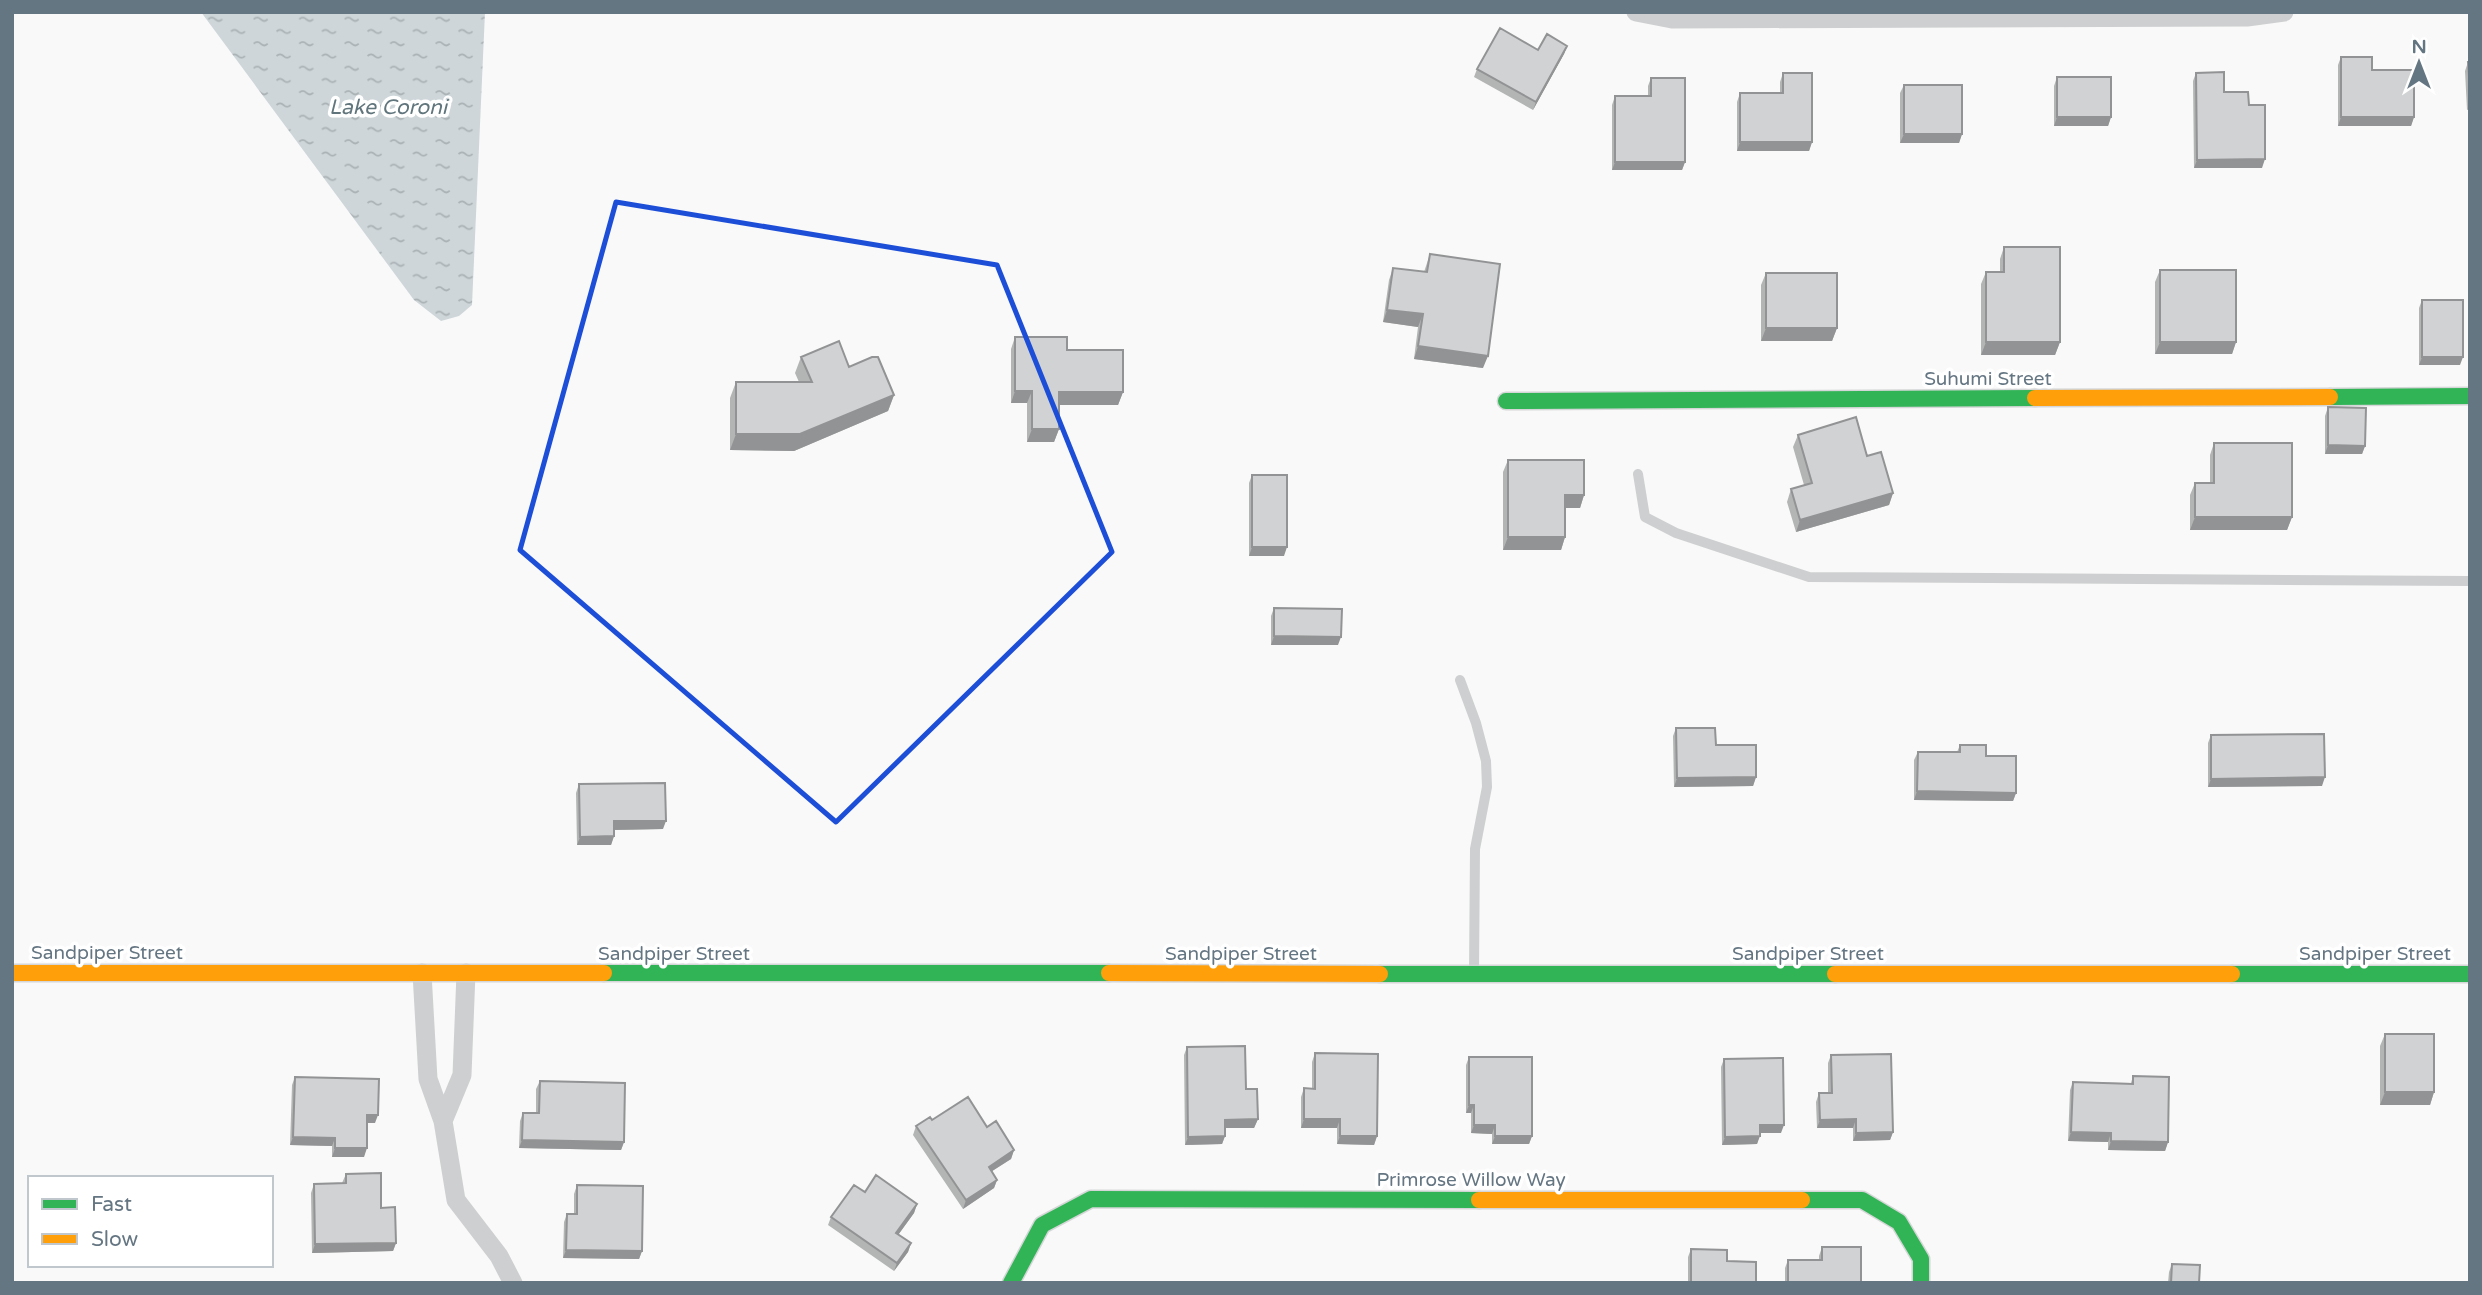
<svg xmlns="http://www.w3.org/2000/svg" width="2482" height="1295" font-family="'Varela Round',sans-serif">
	<defs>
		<pattern id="water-ripples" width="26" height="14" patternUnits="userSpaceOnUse" patternTransform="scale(1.75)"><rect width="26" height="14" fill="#ced6d9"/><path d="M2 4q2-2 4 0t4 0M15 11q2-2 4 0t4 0" fill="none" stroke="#abb2b5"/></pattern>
	</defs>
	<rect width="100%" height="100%" fill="#f9f9f9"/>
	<!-- water -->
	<path fill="url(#water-ripples)" d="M201,12H485L472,305L459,316L441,321L414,300Z"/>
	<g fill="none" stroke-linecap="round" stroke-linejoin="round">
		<!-- fast casing -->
		<g stroke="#d5d6d7" stroke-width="19">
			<path id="fast" d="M2330,397L2470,396
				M1506,401L2035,398
				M604,973H1109
				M1380,974H1835
				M2232,974H2470
				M1802,1200H1862L1899,1222L1921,1259V1283
				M1011,1283L1042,1225L1091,1199L1479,1200"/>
		</g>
		<!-- slow casing -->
		<g stroke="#d5d6d7" stroke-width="19">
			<path id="slow" d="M2035,398L2330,397
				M12,973H604
				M1109,973L1380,974
				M1835,974H2232
				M1479,1200H1802"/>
		</g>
		<!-- lane -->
		<path stroke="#cecfd0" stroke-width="10" d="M1638,474L1645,517L1676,533L1809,577L2470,581
			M1460,680L1476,723L1486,761L1487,787L1475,849L1474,973"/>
		<!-- street -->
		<path stroke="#cecfd0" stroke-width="19" d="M1636,12L1672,19L2247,17L2284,12
			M422,973L428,1079L443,1121L456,1200L499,1256L513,1283
			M443,1121L462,1075L466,973"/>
		<!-- fast -->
		<use href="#fast" stroke="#30b455" stroke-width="16"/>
		<!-- slow -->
		<use href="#slow" stroke="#ff9f0a" stroke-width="16"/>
	</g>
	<!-- wall -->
	<path fill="#b3b5b5" d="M1567,46L1564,54L1533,110L1474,77L1477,69L1538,50Z
		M2341,57L2414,117L2411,126H2338V65Z
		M2468,62H2470V109L2467,110L2465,71Z
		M1783,73L1812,142L1809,151H1737V102L1740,93H1780V82Z
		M2196,73L2224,92L2249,105L2262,168H2194L2193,81Z
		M2057,77L2111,117L2108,126H2054V86Z
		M1651,78L1685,162L1682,170H1612V105L1615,96H1648V86Z
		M1904,85L1962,134L1959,143H1900V93Z
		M2004,247L2060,342L2055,355H1981V284L1986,272H2000V259Z
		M1430,254L1483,368L1414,359L1418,327L1383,322L1389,280L1393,268L1424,272Z
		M2160,270L2236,342L2232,354H2155V282Z
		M1766,273L1837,328L1832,341H1761V285Z
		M2422,300L2460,365H2419V308Z
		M1015,337L1067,350L1123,392L1118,405H1059V429L1054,442H1027V403H1011V349Z
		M801,357L849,367L894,395L888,411L794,451L730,450V398L736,382H799L795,373Z
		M2328,407L2365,446L2362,454H2325V416Z
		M1798,435L1867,456L1893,493L1889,505L1796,532L1787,502L1791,489L1804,485L1793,447Z
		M2214,443L2292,517L2287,530H2190V495L2195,483H2210V455Z
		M1508,460L1584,495L1580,508H1565V537L1561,550H1503V472Z
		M1252,475L1284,556H1249V483Z
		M1274,608L1338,645H1271V616Z
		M1676,728L1716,745L1756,777L1753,786L1674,787L1673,736Z
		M2211,735L2322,786L2208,787V743Z
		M1960,745L1986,756L2016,793L2013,801L1914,800V760L1918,752H1957Z
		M579,784L663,829L614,830V836L611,845H577L576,793Z
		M2385,1034L2434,1092L2430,1105H2380V1046Z
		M1187,1047L1258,1119L1254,1128H1225V1136L1222,1144L1185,1145L1184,1055Z
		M1315,1053L1377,1136L1374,1145L1337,1144V1128H1301V1097L1304,1088L1312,1089V1062Z
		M1831,1055L1893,1132L1890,1140L1853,1141V1128H1817L1816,1102L1819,1093H1828V1063Z
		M1469,1057L1532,1136L1529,1144H1492V1134L1471,1133V1113H1466V1065Z
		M1724,1059L1781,1133H1760L1757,1144L1722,1145L1721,1067Z
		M2133,1076L2168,1142L2165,1151L2108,1150V1142L2068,1141L2070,1090L2073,1082L2131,1083Z
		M295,1077L375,1123H367L364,1157H332V1146L290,1145L292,1085Z
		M540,1081L624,1142L621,1150L519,1148L520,1121L523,1113H536V1089Z
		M932,1120L987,1127L1014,1150L1011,1159L992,1171L997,1180L994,1188L963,1209L913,1135L916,1126Z
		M346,1174L381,1208L396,1243L393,1251L312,1253L311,1193L314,1184L342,1183Z
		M577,1185L642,1251L639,1259L563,1258L564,1222L567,1214H574V1194Z
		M865,1192L917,1204L914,1213L898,1235L911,1243L908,1252L894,1271L828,1225L831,1217Z
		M1822,1247L1861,1283H1785V1268L1788,1260H1819V1256Z
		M1691,1249L1727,1261L1756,1283H1688V1257Z
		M2172,1264L2199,1283H2168L2169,1272Z"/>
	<!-- shaded-wall -->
	<path fill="#929394" d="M1567,46L1564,54L1533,110L1536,102Z
		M2057,117H2111L2108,126H2054Z
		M2341,117H2414L2411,126H2338Z
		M1904,134H1962L1959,143H1900Z
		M1740,142H1812L1809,151H1737Z
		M2265,159L2262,168H2194L2197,160Z
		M1615,162H1685L1682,170H1612Z
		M1387,310L1423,314L1418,327L1383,322Z
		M1766,328H1837L1832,341H1761Z
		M1986,342H2060L2055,355H1981Z
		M2160,342H2236L2232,354H2155Z
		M1418,346L1488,356L1483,368L1414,359Z
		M2422,357H2463L2460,365H2419Z
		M1015,391H1032L1027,403H1011Z
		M1059,392H1123L1118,405H1054Z
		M894,395L888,411L794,451L730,450L736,434Z
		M1032,429H1059L1054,442H1027Z
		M2328,445L2365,446L2362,454H2325Z
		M1893,493L1889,505L1796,532L1800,520Z
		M1565,495H1584L1580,508H1561Z
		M2195,517H2292L2287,530H2190Z
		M1508,537H1565L1561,550H1503Z
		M1252,547H1287L1284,556H1249Z
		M1274,636L1341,637L1338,645H1271Z
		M1756,777L1753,786L1674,787L1677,778Z
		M2325,777L2322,786L2208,787L2211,779Z
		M1917,791L2016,793L2013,801L1914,800Z
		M614,821H666L663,829L611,830Z
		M614,836L611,845H577L580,837Z
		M2385,1092H2434L2430,1105H2380Z
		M1469,1105H1474L1471,1113H1466Z
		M367,1115H378L375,1123H364Z
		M1258,1119L1254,1128H1222L1225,1120Z
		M1304,1119H1340L1337,1128H1301Z
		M1856,1119L1853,1128H1817L1820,1120Z
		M1474,1125H1495L1492,1134L1471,1133Z
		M1760,1125H1784L1781,1133H1757Z
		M1893,1132L1890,1140L1853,1141L1856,1133Z
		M2071,1132L2111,1133L2108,1142L2068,1141Z
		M1225,1136L1222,1144L1185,1145L1188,1137Z
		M1340,1136H1377L1374,1145L1337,1144Z
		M1495,1136H1532L1529,1144H1492Z
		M1760,1136L1757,1144L1722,1145L1725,1137Z
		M293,1137L335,1138L332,1146L290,1145Z
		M522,1140L624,1142L621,1150L519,1148Z
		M2111,1141L2168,1142L2165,1151L2108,1150Z
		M335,1148H367L364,1157H332Z
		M1014,1150L1011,1159L986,1175L989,1167Z
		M997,1180L994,1188L963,1209L966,1200Z
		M917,1204L914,1213L893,1242L896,1233Z
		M396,1243L393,1251L312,1253L315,1244Z
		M911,1243L908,1252L894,1271L897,1263Z
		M566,1250L642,1251L639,1259L563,1258Z"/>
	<!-- building -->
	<path fill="#d0d2d3" stroke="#929394" stroke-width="2" d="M1500,28L1538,50L1547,34L1567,46L1536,102L1477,69Z
		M2341,57H2372V70H2414V117H2341Z
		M2468,62H2470V91Z
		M2224,72V92H2248L2249,105H2265V159L2197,160L2196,73Z
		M1783,73H1812V142H1740V93H1783Z
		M2057,77H2111V117H2057Z
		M1651,78H1685V162H1615V96H1651Z
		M1904,85H1962V134H1904Z
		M2004,247H2060V342H1986V272H2004Z
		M1430,254L1500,264L1488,356L1418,346L1423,314L1387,310L1393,268L1427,272Z
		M2160,270H2236V342H2160Z
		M1766,273H1837V328H1766Z
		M2422,300H2463V357H2422Z
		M1015,337H1067V350H1123V392H1059V429H1032V391H1015Z
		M839,341L849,367L872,357H878L894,395L800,434H736V382H812L801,357Z
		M2328,407L2366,408L2365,446L2328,445Z
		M1856,417L1867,456L1881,452L1893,493L1800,520L1791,489L1812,483L1798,435Z
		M2214,443H2292V517H2195V483H2214Z
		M1508,460H1584V495H1565V537H1508Z
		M1252,475H1287V547H1252Z
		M1274,608L1342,609L1341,637L1274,636Z
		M1676,728H1715L1716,745H1756V777L1677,778Z
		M2324,734L2325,777L2211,779V735Z
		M1960,745H1986V756H2016V793L1917,791L1918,752H1960Z
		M665,783L666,821H614V836L580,837L579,784Z
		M2385,1034H2434V1092H2385Z
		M1245,1046L1246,1089H1257L1258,1119L1225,1120V1136L1188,1137L1187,1047Z
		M1315,1053L1378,1054L1377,1136H1340V1119H1304V1088L1315,1089Z
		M1891,1054L1893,1132L1856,1133V1119L1820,1120L1819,1093H1832L1831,1055Z
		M1469,1057H1532V1136H1495V1125H1474V1105H1469Z
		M1783,1058L1784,1125H1760V1136L1725,1137L1724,1059Z
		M2133,1076L2169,1077L2168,1142L2111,1141V1133L2071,1132L2073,1082L2133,1084Z
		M295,1077L379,1079L378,1115H367V1148H335V1138L293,1137Z
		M540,1081L625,1083L624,1142L522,1140L523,1113H539Z
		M968,1097L987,1127L996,1121L1014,1150L989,1167L997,1180L966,1200L916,1126L930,1117L932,1120Z
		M381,1173V1208L395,1207L396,1243L315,1244L314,1184L346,1183V1174Z
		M876,1175L917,1204L896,1233L911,1243L897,1263L831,1217L854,1185L865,1192Z
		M577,1185L643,1186L642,1251L566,1250L567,1214H577Z
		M1822,1247H1861V1283H1788V1260H1822Z
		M1691,1249L1727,1250V1261L1756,1262V1283H1691Z
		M2172,1264L2200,1265L2199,1283H2171Z"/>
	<!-- marked area -->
	<path fill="none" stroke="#1d4ed8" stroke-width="5" stroke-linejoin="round" d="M616,202L997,265L1112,552L836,822L520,550Z"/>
	<g text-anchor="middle" stroke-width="7" stroke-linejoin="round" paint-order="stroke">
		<!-- street labels -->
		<g font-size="19" fill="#657683" stroke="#fff">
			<text x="1988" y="385">Suhumi Street</text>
			<text x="107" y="959">Sandpiper Street</text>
			<text x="674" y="960">Sandpiper Street</text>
			<text x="1241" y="960">Sandpiper Street</text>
			<text x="1808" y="960">Sandpiper Street</text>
			<text x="2375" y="960">Sandpiper Street</text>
			<text x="1471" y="1186">Primrose Willow Way</text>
		</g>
		<!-- water labels -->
		<g font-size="21" font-style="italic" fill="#60757c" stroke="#fff">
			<text x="388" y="114">Lake Coroni</text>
		</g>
	</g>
	<!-- border -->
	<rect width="2482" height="1295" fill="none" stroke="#657683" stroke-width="28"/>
	<!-- legend -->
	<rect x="28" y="1176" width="245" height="91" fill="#ffffff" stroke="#c1c8cd" stroke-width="2"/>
	<rect x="42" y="1199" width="35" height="10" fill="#30b455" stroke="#c1c8cd" stroke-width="2"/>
	<text x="91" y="1211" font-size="21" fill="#657683">Fast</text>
	<rect x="42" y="1234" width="35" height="10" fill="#ff9f0a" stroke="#c1c8cd" stroke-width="2"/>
	<text x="91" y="1246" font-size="21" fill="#657683">Slow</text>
	<!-- north arrow -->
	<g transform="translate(2419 63)" stroke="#ffffff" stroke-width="5" paint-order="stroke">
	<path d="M0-5L12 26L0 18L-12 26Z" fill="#657683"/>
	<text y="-10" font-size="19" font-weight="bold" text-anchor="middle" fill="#657683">N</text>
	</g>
</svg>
